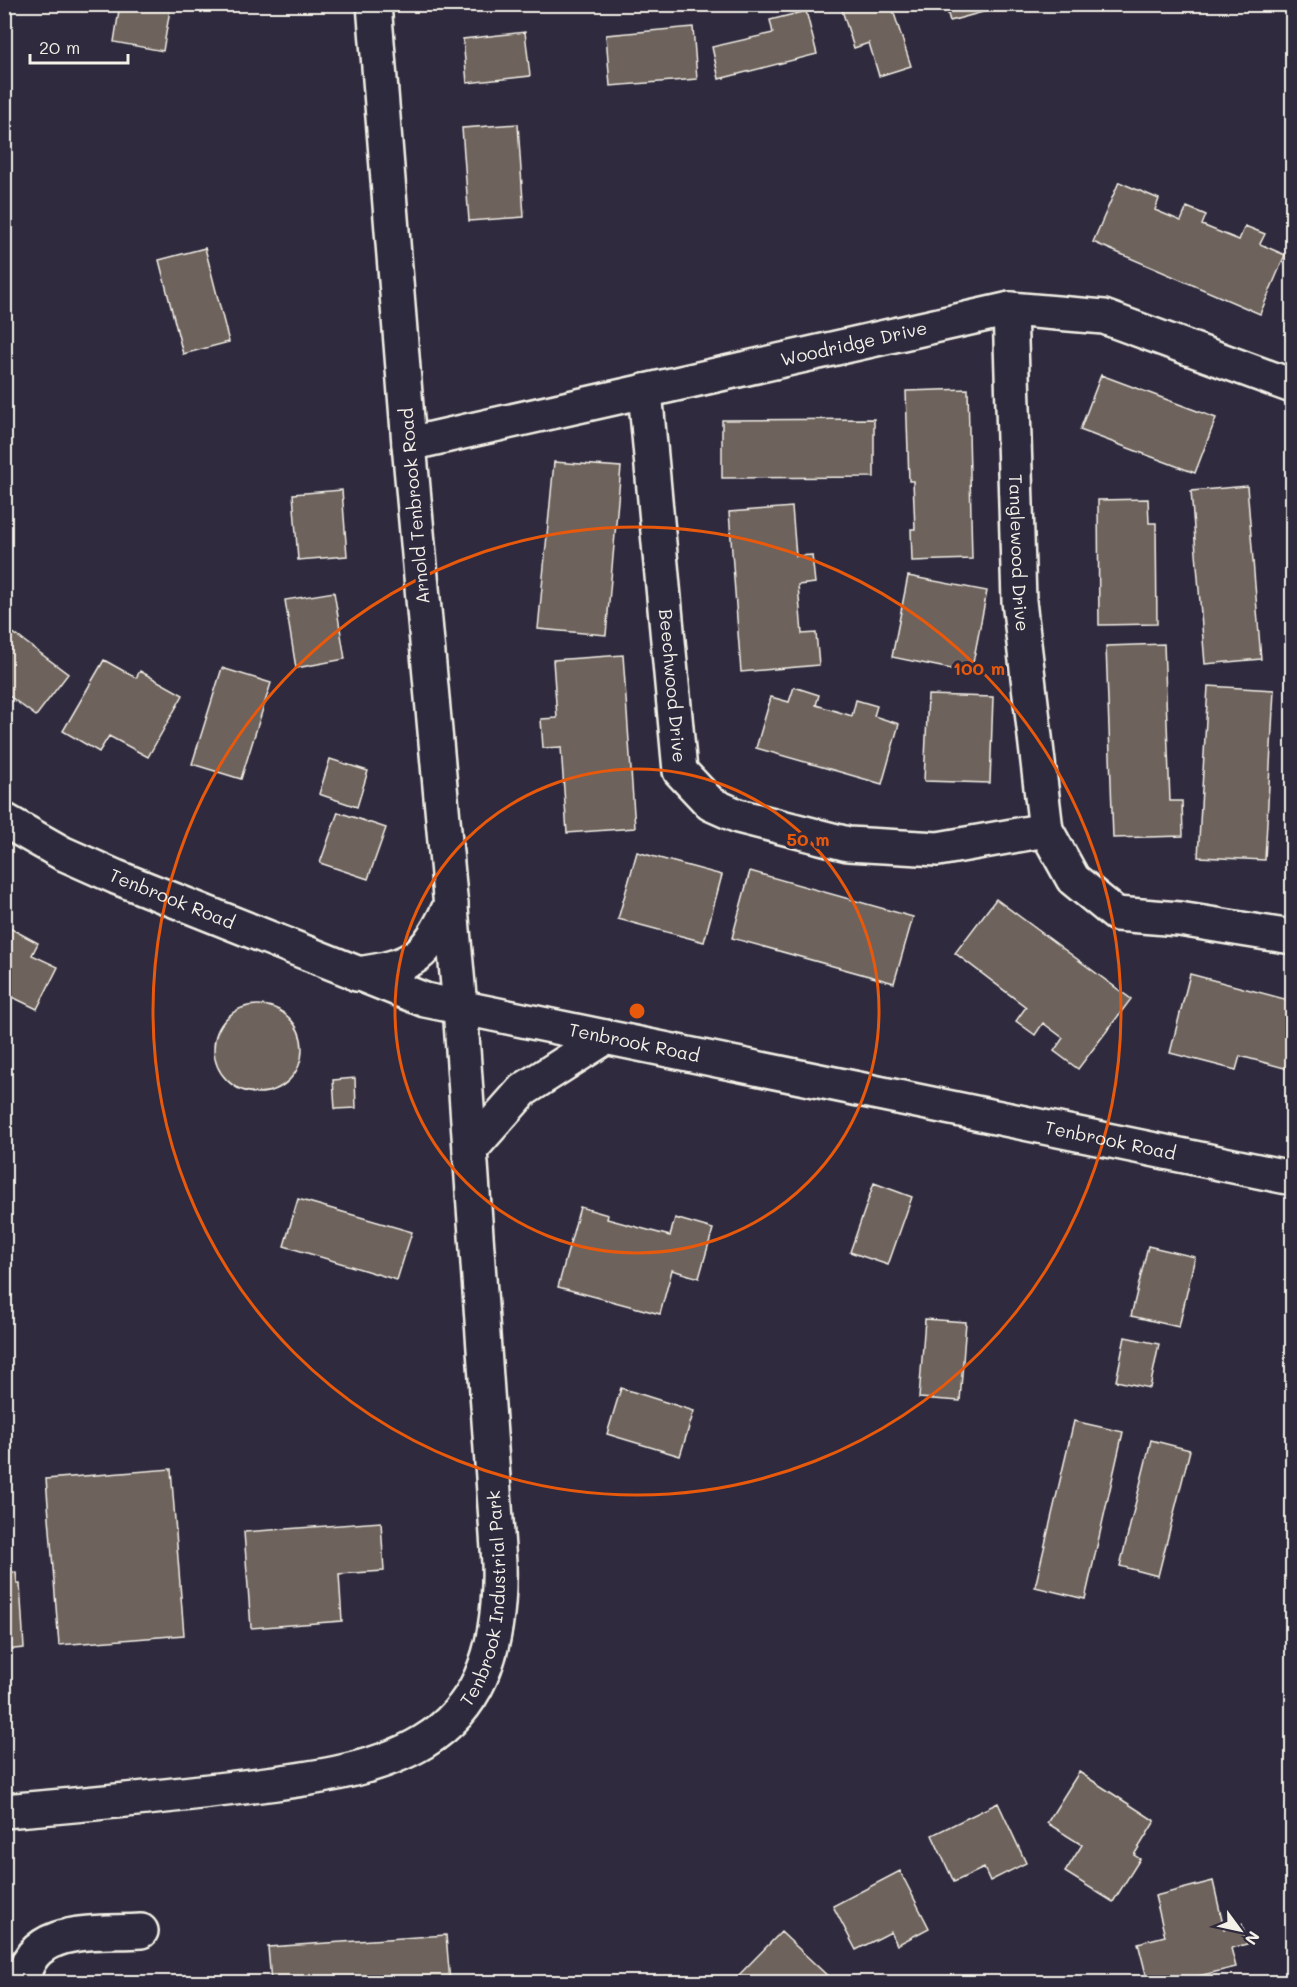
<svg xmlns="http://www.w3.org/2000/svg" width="1297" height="1987" font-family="Mali,sans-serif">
	<rect width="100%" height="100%" fill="#2f2a3d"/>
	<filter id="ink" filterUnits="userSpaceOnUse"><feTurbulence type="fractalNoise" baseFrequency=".0167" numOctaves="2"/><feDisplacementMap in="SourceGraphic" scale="12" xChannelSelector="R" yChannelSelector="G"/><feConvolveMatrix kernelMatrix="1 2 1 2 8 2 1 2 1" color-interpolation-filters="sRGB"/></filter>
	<g filter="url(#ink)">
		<!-- building -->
		<path fill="#6e625d" stroke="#f4f1e8" stroke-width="1.5" d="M120,4H171L163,51L114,42Z
			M840,4H891L911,66L879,76L869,43L854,48Z
			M945,4H1012L950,21Z
			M806,11L817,54L719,79L712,47L773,33L770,20Z
			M693,27L697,79L610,86L606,35Z
			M525,32L530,76L467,83L463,39Z
			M518,124L524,217L469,221L462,128Z
			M1119,182L1159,199L1155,210L1181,221L1187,207L1206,215L1202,225L1239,240L1245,226L1265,234L1260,244L1285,255L1260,314L1093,242Z
			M205,248L229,342L183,354L159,260Z
			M1101,375L1216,418L1195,473L1080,430Z
			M968,389L972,559L912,561L911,529H915L913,481H909L906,391Z
			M874,419V477L722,478V420Z
			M554,462L621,467L606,635L538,629Z
			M1247,486L1261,659L1205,664L1191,491Z
			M342,490L347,556L298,560L293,494Z
			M1148,499L1149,523H1156L1157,624L1099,625L1098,500Z
			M792,507L796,556L812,555L815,583L798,585L802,634L816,633L819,665L741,672L729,512Z
			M908,576L987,591L971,673L892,657Z
			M334,592L345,659L296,668L285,600Z
			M4,626L68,674L36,716L4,692Z
			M1164,644L1170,801H1182L1183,836L1113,838L1106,646Z
			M623,655L635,828L567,833L561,747L543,748L541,719L557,718L553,660Z
			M104,660L136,678L140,671L183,695L148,757L109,736L99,752L63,731Z
			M222,668L271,683L241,779L192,764Z
			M1208,686L1274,690L1265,860L1198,857Z
			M794,687L819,695L816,705L852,716L856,700L877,706L874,716L899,724L882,784L756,748L771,697L789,702Z
			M928,695L993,697L990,783L924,781Z
			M330,759L368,771L357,807L319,794Z
			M338,812L386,828L368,879L320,863Z
			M637,852L722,875L704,942L618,919Z
			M750,871L913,917L894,983L732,938Z
			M996,899L1131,999L1078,1069L1054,1051L1063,1038L1043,1023L1035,1035L1016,1021L1026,1007L955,953Z
			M6,926L38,943L32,955L58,967L37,1009L4,993Z
			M1190,974L1292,1001V1070L1240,1056L1236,1070L1170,1053Z
			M214 1049a44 44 0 1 1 88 0a44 44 0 1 1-88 0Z
			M355,1078L356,1108L335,1109L333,1080Z
			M874,1183L912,1197L888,1265L850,1252Z
			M298,1199L412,1232L397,1280L284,1246Z
			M580,1207L608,1215L607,1219L670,1236L675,1218L713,1229L699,1278L672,1270L660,1314L558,1287Z
			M1148,1246L1195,1257L1179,1327L1131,1316Z
			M925,1319L966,1322L960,1401L919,1398Z
			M1125,1337L1159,1344L1150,1388L1116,1381Z
			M621,1388L694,1411L680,1456L607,1434Z
			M1074,1421L1123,1432L1085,1599L1035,1587Z
			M1151,1440L1190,1450L1158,1576L1120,1566Z
			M171,1469L184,1635L59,1645L46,1479Z
			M381,1522L384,1571L339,1574L342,1621L251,1628L244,1532Z
			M16,1572L17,1584H20L24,1648L4,1650V1573Z
			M1079,1772L1155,1821L1134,1855L1140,1859L1113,1902L1065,1872L1082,1845L1047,1823Z
			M998,1803L1026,1863L990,1881L984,1868L954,1882L932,1835Z
			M900,1871L929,1928L897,1945L891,1932L856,1950L833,1906Z
			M1213,1881L1224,1929L1242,1924L1247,1944L1231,1948L1236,1967L1174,1982H1148L1138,1943L1165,1936L1155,1896Z
			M781,1932L832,1980L830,1982H732Z
			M446,1935L450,1982H271L268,1947Z"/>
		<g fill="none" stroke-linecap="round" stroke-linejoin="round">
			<!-- minor casing -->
			<g stroke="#f4f1e8" stroke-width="38">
				<g id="minor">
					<path id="s1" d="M1010,309L1019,601L1046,830L1073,879L1116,914L1179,919L1292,937"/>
					<path id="s2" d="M645,391L680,771L711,804L738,816L848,844L938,849L1046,830"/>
					<path id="s3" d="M409,444L1010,309L1104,317L1292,386"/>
					<path id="s4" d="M4,820L62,853L116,877L425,1000L1292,1178"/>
					<path d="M357,974C415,966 426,957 451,904"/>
					<path d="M470,1150L523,1090L606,1037"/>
					<path id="s5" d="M4,1811C79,1805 152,1798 226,1789C384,1771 504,1756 499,1563L460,1007L409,444L374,4"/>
					<path d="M23,1982C29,1924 98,1934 141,1931"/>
				</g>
			</g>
			<!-- minor -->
			<use href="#minor" stroke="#2f2a3d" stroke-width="33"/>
		</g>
	</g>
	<!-- distance rings -->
	<g fill="none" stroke="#e8590c" stroke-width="3">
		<circle cx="637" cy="1011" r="242"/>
		<circle cx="637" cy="1011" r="484"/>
	</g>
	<g text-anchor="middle" stroke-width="6" stroke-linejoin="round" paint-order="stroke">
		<!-- street labels -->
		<g font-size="18" fill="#f4f1e8" stroke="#2f2a3d">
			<text dy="6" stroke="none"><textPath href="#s3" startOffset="456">Woodridge Drive</textPath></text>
			<text transform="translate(415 506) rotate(-95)" y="6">Arnold Tenbrook Road</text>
			<text dy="6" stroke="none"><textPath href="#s1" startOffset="244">Tanglewood Drive</textPath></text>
			<text dy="6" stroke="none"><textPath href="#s2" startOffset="296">Beechwood Drive</textPath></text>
			<text dy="6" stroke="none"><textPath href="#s4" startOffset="186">Tenbrook Road</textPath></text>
			<text dy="6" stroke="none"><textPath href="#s4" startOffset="672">Tenbrook Road</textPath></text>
			<text dy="6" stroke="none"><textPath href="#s4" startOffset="1158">Tenbrook Road</textPath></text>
			<text dy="6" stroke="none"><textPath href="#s5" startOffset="594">Tenbrook Industrial Park</textPath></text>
		</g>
	</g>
	<circle cx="637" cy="1011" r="9" fill="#e8590c" stroke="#2f2a3d" stroke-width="3"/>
	<g font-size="18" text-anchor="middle" font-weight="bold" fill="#e8590c" stroke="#2f2a3d" stroke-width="6" stroke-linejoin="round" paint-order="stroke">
		<text x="979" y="675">100 m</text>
		<text x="808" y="846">50 m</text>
	</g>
	<!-- margin -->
	<rect width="1297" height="1987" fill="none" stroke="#2f2a3d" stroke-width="24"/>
	<rect x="12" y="12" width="1273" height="1963" fill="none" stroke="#f4f1e8" stroke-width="2" filter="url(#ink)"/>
	<!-- north arrow -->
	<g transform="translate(1240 1930) rotate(123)" stroke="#2f2a3d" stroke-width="4.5" paint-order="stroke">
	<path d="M0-4.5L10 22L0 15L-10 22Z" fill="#f4f1e8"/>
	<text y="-9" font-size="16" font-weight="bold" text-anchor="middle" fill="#f4f1e8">N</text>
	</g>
	<!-- scale -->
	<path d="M30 54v9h98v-9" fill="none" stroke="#f4f1e8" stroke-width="3"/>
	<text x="39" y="54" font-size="18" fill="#f4f1e8" stroke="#2f2a3d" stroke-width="4.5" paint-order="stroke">20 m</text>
</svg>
